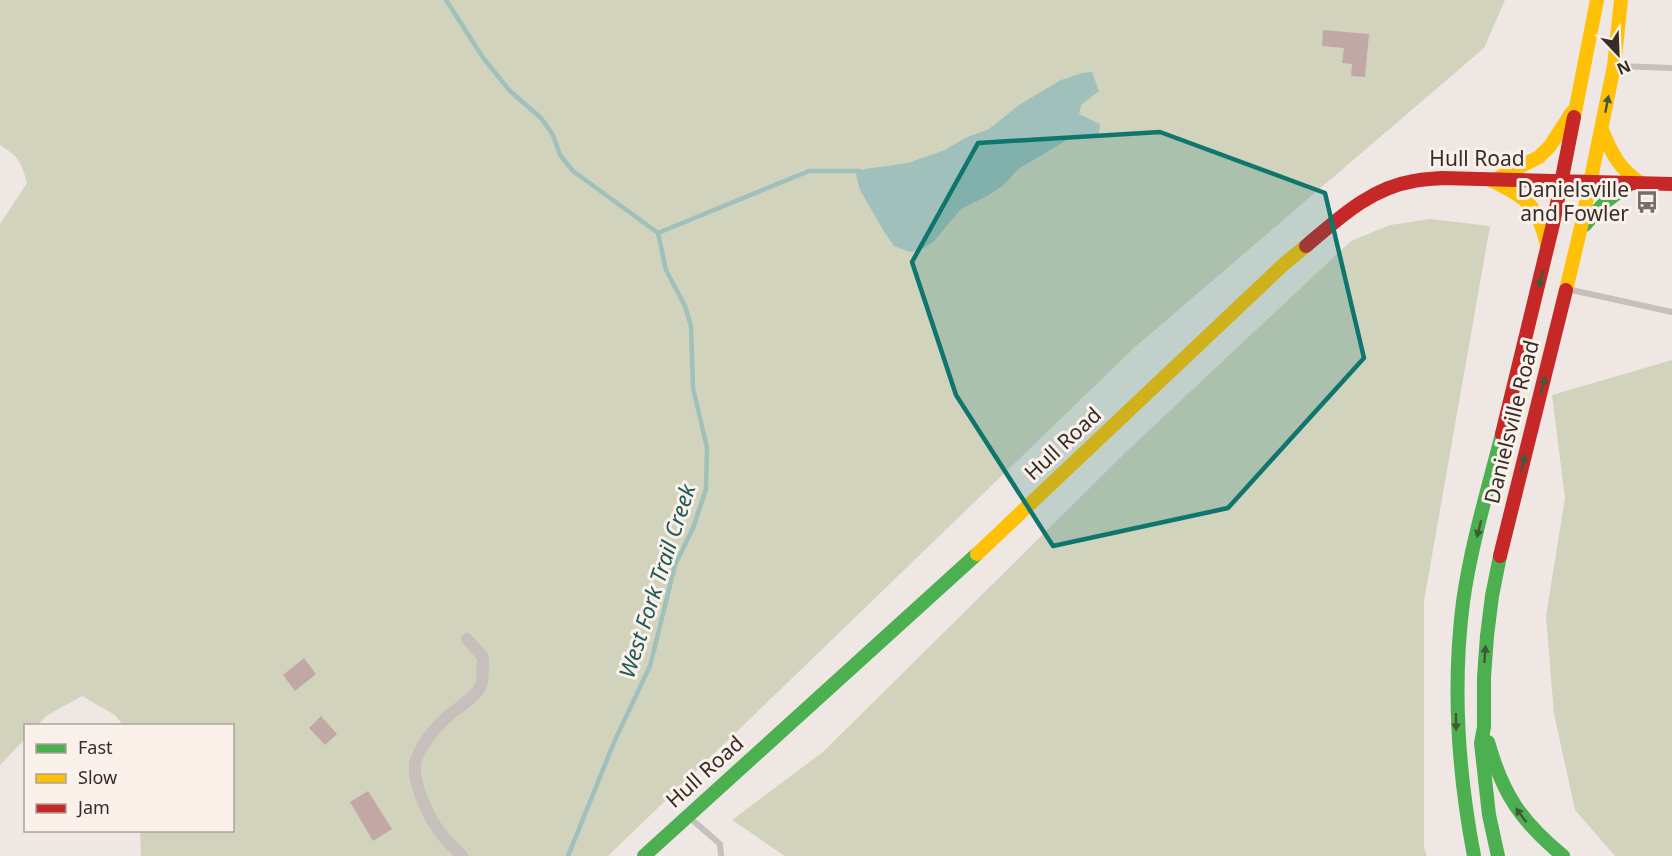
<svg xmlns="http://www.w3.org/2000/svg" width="1672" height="856" font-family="'Noto Sans',sans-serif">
	<rect width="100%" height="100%" fill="#eee7e3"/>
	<!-- green -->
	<path fill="#d2d3bd" d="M0,0H1505L1484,48L1135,347L608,856H141L140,831L232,830V726L123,725L115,715L82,696L46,716L38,725L26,726L25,739L0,765V224L27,183C22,163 18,156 0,145Z
		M1430,219L1490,226L1424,601V848L1427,856H785L732,820L823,752L1126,452L1351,241L1390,225Z
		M1672,360V856H1615L1575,810L1554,714L1546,616L1565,498L1552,395Z"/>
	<!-- water -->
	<path fill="#9fc0bb" d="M1092,72L1099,91L1081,105L1079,114L1100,124L1099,133L1085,139H1069L1018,169L1005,184L989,195L961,209L933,242L922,249L910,252L894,246L885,233L860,190L856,174L865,169L908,163L945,150L965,138L989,129L1019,105L1061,80L1082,73Z"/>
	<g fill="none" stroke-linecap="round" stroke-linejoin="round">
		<!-- stream -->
		<path stroke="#9fc0bb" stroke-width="4.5" d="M446,0L484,59L510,91L541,118L553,135L560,155L573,171L658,233L666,270L685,306L691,326L693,388L707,448L706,489L693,528L675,565L650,666L615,740L568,856
			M658,233L809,171H860"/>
	</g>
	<!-- building -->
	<path fill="#c1a8a5" d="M1323,30L1369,34L1365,77L1351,76L1352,64L1342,63L1344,48L1322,46Z
		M304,658L316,674L295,691L283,675Z
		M321,716L337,734L325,745L309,728Z
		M368,791L392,829L373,841L350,802Z"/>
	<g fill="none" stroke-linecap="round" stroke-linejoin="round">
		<!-- lane -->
		<path stroke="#c7bfbc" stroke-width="6" d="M1616,66L1672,68
			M1567,289L1672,312
			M690,818L720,844L721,856"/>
		<!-- street -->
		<path stroke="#c7bfbc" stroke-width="12" d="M462,856C456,849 448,843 443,836C430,821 410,780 416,760C422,743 435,728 448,716C457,708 477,697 481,685C484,678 482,665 483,657L467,639"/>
		<!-- fast -->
		<path stroke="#4caf50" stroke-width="14" d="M1585,225L1605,202L1630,184
			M1488,742C1503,795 1521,821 1563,856
			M644,856L977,554
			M1474,856C1458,772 1452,688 1463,602C1471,545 1488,489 1502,434
			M1498,856L1489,815L1481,743L1484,727V677L1487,636L1492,596L1500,556"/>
		<!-- slow -->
		<path stroke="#ffc107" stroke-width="14" d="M1574,117L1597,0
			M1602,130C1612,154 1619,169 1642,184
			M1500,177L1539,157L1550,146L1572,112
			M1491,180C1527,199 1537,203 1547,245
			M1566,290L1581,227L1614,66L1621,0
			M977,554L1284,264L1306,246"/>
		<!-- jam -->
		<path stroke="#c62828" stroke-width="14" d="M1306,246C1338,219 1370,188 1414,181C1423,179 1433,179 1442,178L1672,184
			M1502,434L1553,224L1574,117
			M1500,556L1566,290"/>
	</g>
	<!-- one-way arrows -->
	<defs><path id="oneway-solid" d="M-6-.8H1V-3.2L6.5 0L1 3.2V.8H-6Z" transform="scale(1.5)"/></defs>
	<g fill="#3f5a37">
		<use href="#oneway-solid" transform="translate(1607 104) rotate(-79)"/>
		<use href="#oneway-solid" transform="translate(1541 279) rotate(103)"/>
		<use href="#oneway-solid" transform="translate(1543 385) rotate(-76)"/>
		<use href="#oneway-solid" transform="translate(1523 463) rotate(-76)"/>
		<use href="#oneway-solid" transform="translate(1479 529) rotate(104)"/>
		<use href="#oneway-solid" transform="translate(1485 654) rotate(-86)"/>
		<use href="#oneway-solid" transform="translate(1456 722) rotate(89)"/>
		<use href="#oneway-solid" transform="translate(1521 815) rotate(-127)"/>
	</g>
	<!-- marked area -->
	<path fill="#0f766e" fill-opacity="0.2" stroke="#0f766e" stroke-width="4.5" stroke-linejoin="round" d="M1160,132L1325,193L1364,358L1228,508L1053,546L956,395L912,262L978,143Z"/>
	<!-- icons -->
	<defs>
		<g id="bus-bare" transform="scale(1.8)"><path d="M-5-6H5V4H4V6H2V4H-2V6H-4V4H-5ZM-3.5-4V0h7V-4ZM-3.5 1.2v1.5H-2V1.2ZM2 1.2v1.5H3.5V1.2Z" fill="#786d6a" stroke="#faf1eb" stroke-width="2.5" paint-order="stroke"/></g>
	</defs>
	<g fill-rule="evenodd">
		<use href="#bus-bare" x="1647" y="202"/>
	</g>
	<g text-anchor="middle" stroke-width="6" stroke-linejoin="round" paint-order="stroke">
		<!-- street labels -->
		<g font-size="21" fill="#382c29" stroke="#faf1eb">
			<text x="1477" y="166">Hull Road</text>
			<text transform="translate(1512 422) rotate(-76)" y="7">Danielsville Road</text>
			<text transform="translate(1063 444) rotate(-43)" y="7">Hull Road</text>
			<text transform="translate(705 772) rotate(-42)" y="7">Hull Road</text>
		</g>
		<!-- poi labels -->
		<g font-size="21" fill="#382c29" stroke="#faf1eb" text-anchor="end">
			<text x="1629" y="197">Danielsville<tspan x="1629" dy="24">and Fowler</tspan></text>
		</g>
		<!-- water labels -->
		<g font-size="22" font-style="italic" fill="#1f5a55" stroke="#faf1eb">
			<text transform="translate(657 581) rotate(-72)" y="8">West Fork Trail Creek</text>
		</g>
	</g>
	<!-- legend -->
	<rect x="24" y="724" width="210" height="108" fill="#faf1eb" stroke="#aca29d" stroke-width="1.5"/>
	<rect x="36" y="744" width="30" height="9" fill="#4caf50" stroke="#aca29d" stroke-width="1.5"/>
	<text x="78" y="754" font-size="18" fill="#382c29">Fast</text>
	<rect x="36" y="774" width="30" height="9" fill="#ffc107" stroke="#aca29d" stroke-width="1.5"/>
	<text x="78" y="784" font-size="18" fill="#382c29">Slow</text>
	<rect x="36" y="804" width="30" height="9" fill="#c62828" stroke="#aca29d" stroke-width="1.5"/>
	<text x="78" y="814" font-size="18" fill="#382c29">Jam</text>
	<!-- north arrow -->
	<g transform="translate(1618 54) rotate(157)" stroke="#faf1eb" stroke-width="4.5" paint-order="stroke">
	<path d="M0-4.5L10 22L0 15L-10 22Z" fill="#382c29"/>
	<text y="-9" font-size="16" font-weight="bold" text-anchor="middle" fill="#382c29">N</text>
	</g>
</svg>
